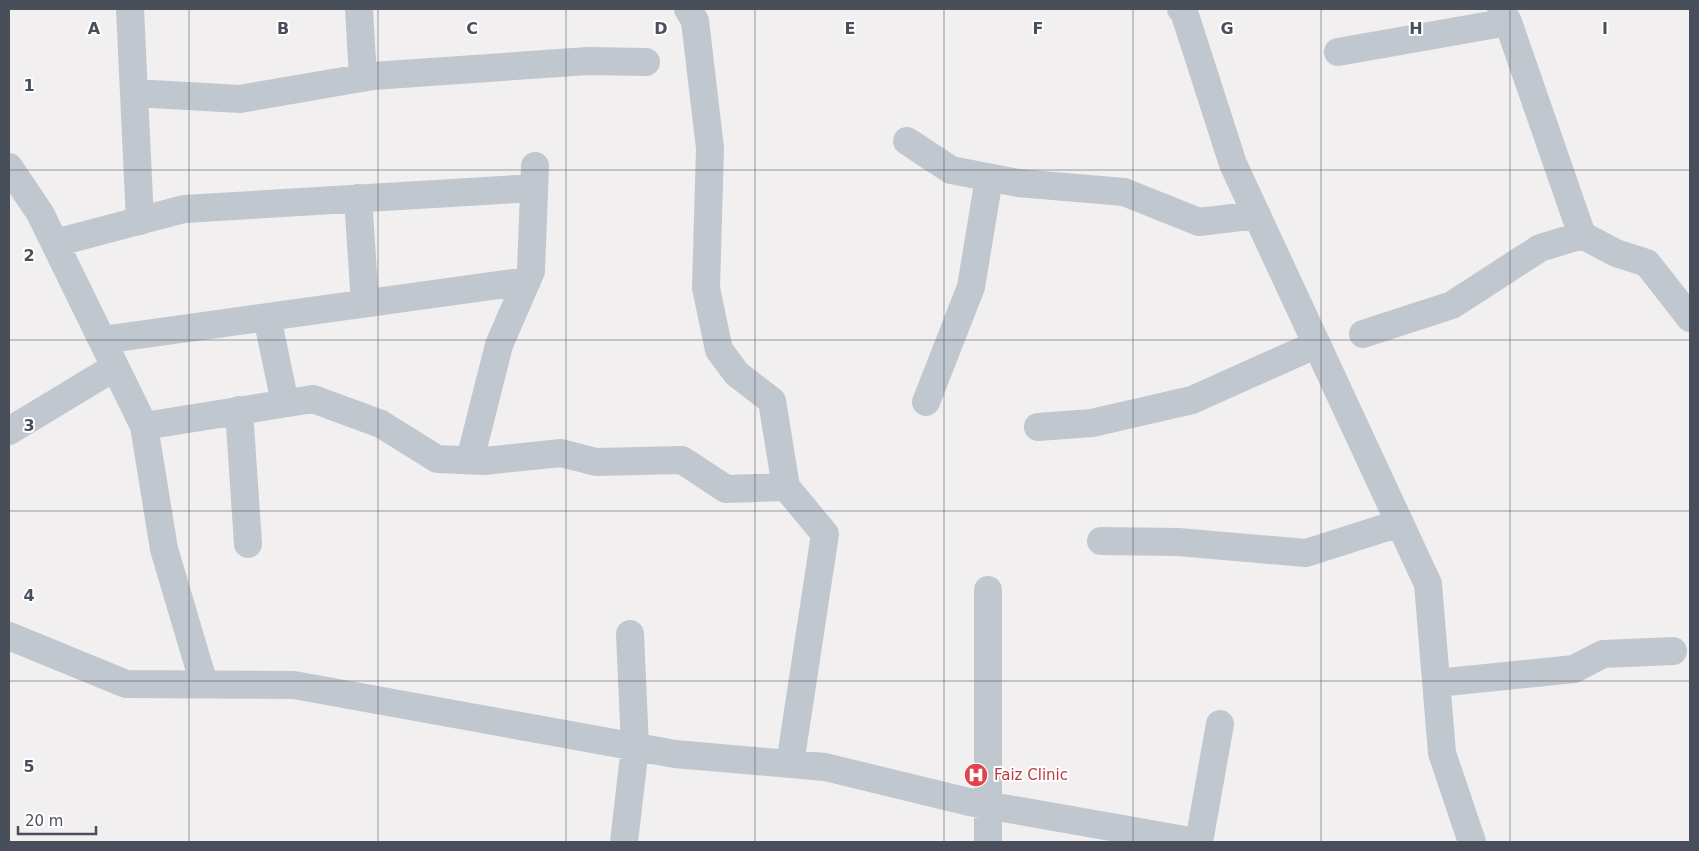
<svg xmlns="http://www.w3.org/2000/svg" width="1699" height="851" font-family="'DejaVu Sans',sans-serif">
	<rect width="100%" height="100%" fill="#f1efef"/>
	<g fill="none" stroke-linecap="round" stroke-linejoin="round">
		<!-- street -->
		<path stroke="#c1c7cf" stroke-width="28" d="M130,9L140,221
			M359,9L363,78
			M688,9L695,21L710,148L706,288L719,350L737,374L772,401L786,487
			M1181,9L1184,12L1233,164L1428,584L1442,753L1472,842
			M1501,9L1508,22L1582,235L1616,253L1647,263L1690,318
			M1338,52L1508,22
			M134,93L240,99L373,76L588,61L646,62
			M907,141L951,170L1018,183L1124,192L1199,222L1257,215
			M9,167L40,213L144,426L164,549L204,684
			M358,198L365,303
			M55,243L184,209L534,188
			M267,317L285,403
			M1363,334L1452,305L1540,248L1582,235
			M102,340L527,281
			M926,402L971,287L989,178
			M239,410L248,544
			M144,426L313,399L381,424L437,459L484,461L561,453L596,462L682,460L726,489L786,487L825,534L790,764
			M1038,427L1092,423L1192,400L1317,344
			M9,431L115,367
			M470,460L499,345L531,271L535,166
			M1101,541L1178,542L1306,553L1400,523
			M9,636L126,684L294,685L675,754L825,767L969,802L1196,842
			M1437,683L1574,669L1603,654L1673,651
			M624,842L635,747L630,634
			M988,842V590
			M1199,842L1220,724"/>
	</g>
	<!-- grid -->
	<path fill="none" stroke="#494f5a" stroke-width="1" stroke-opacity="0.55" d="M189,9V842M378,9V842M566,9V842M755,9V842M944,9V842M1133,9V842M1321,9V842M1510,9V842M9,170H1690M9,340H1690M9,511H1690M9,681H1690"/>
	<!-- icons -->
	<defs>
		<g id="hospital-disc" transform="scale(1.25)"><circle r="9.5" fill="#e0444e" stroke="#fff"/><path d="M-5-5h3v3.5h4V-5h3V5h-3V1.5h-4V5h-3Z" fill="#fff"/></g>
	</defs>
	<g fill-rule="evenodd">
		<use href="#hospital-disc" x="976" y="775"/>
	</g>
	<g text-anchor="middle" stroke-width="4" stroke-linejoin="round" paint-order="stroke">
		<!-- health labels -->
		<g font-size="15" fill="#be3a42" stroke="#fff" text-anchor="start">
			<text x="994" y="780">Faiz Clinic</text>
		</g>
	</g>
	<g font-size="16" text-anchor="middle" font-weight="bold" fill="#494f5a" stroke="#fff" stroke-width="4" stroke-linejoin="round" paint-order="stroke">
		<text x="94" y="34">A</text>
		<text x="283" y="34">B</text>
		<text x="472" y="34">C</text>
		<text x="661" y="34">D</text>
		<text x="850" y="34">E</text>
		<text x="1038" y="34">F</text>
		<text x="1227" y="34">G</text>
		<text x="1416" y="34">H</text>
		<text x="1605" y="34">I</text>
		<text x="29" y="91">1</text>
		<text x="29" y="261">2</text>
		<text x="29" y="431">3</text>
		<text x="29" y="601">4</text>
		<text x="29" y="772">5</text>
	</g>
	<!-- border -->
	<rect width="1699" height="851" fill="none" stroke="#494f5a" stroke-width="20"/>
	<!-- scale -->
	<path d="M18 826v8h78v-8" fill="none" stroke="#494f5a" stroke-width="2.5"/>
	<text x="25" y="826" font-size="15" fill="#494f5a" stroke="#ffffff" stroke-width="4" paint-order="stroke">20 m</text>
</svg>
